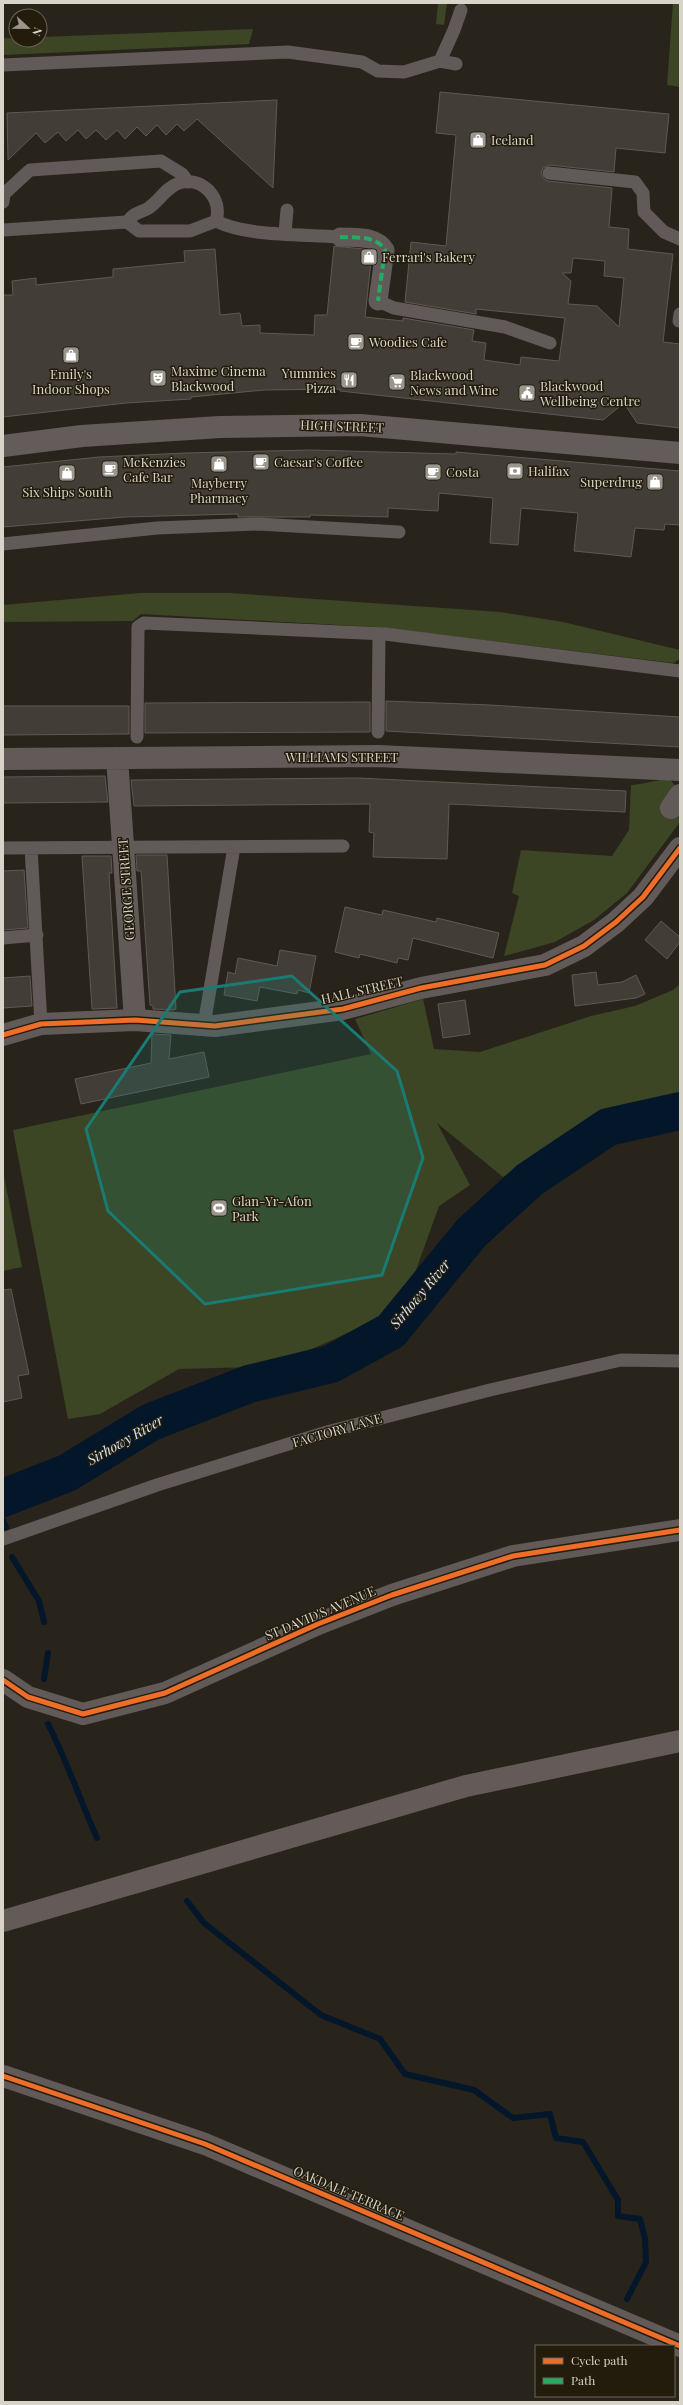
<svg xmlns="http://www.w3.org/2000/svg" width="683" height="2405" font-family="'Playfair Display',serif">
	<rect width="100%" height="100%" fill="#28241b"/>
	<!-- green -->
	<path fill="#3c4624" d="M438,3H447L444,25L436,24Z
		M673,3H680V87L667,85Z
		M253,29L249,44L3,55V38L40,40V37Z
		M140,593H230L500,612L563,622L680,650V659L673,663L375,627L141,614L133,621L3,622V605Z
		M669,779C680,787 680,808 680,822L627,893L594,920L555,942L504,956L519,896L512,893L521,850L612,856L629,830L631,785C645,784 655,780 669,779Z
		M680,984V1102L612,1113L503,1177L437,1123L470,1185L439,1206L402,1309L305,1352L254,1367L179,1369L100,1414L68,1419L13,1130L371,1054L355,1019L423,999L434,1049L480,1052L591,1016L635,1006L673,990Z
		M3,1171L22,1267L3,1271Z"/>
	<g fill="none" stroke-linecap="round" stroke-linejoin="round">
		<!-- stream -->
		<path stroke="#04162a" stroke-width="6" d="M3,1520L6,1527
			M12,1557L39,1601L44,1622
			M44,1679L48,1653
			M48,1724C67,1761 80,1800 97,1838
			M187,1901L204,1923L321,2015L380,2039L405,2074L474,2090L513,2118L550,2114L556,2138L583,2142L618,2200V2216L640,2219L645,2239L646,2262L627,2299"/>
		<!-- river -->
		<path stroke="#04162a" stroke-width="38" d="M3,1498L67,1473L151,1422L249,1384L331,1364L391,1331L471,1233L529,1180L608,1127L680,1111"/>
	</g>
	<!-- building -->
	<path fill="#423e37" stroke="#5e5a53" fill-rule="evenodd" d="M440,92L669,114L665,153L616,148L614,172L550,165L543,168L541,173L544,179L548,181L612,188L609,227L629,229L628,249L673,254L663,342L680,344V428L637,423L624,403L603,420L340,391V389L264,390L191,397V399L126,403L3,417V295H13L12,281L36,278V285L113,277V269L185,262L184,251L215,249L220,315L240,313L242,326L260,325V333L314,335L315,315H327L334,246L363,249L372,252L365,317L403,321V318L474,330L472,341L486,343L484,360L520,365L521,357L559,361L565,318L476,309V314L405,302L411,242L446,246L456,135L436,133ZM573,258L605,261L604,276L624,278L619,327L597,306L568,304L571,281L562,273H571Z
		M277,100L273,188L197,119L184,131L177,124L166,135L157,125L146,136L137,127L125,139L117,130L106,140L96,130L86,139L78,130L66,141L58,132L45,143L36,133L8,160L7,113Z
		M311,450L456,454V452L680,471V525L665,524L664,530L635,528L631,557L605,554L574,551L578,513L521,508L518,545L490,543L493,498L439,493L438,511L388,508V517L310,515V517H238V514L125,517L3,527V467L99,457L185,453Z
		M386,701L490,705L680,717V747L386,731Z
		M370,702V732L145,733V703Z
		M3,706H129V734L3,735Z
		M105,776L108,802L3,803V777Z
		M358,778L626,791L625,812L449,804L447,859L373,857L374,833L369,832L370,804L134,806L131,780Z
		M136,855H167L176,1009L173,1010L153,1009V1006L150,1005L141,871H137Z
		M82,856H111L112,873H109L117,1008L92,1009Z
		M24,870L28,928L3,930V871Z
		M345,907L382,915L383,910L436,922L437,918L499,933L493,958L413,938L408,960L398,958L397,963L360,954L359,958L335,952Z
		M661,921L680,937V942L667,959L645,940Z
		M280,950L316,956L309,993L298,990L297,994L260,987L257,1001L224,995L228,972L235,974L238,958L277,966Z
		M596,972L598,985L622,982L636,975L645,994L636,998L575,1006L572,975Z
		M30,976L32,1006L3,1008V978Z
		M465,1000L470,1034L443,1038L438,1004Z
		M152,1034L171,1035L169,1059L204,1052L209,1077L81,1104L75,1079L151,1063Z
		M11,1289L29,1374L18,1376L22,1398L3,1402V1290Z"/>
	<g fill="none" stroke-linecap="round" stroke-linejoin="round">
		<!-- service -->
		<path stroke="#625a59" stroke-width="13" d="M456,64L440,61L454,30L461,10
			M3,65L288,52L362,62L378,71L404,72L440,61
			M549,173L635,182L643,193L644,212L664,232L680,239
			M3,202L4,194L30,170L161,161L182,174L188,182
			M216,221C247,237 304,234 340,237
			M3,230L127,222L139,231H190L216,221C223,198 202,176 179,183C165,188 159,202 147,209C137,214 135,212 127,222
			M285,233L287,210
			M378,301L394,308L505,327L550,343
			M679,321L680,314
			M3,544L157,528L258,524L399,532
			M378,732L379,634
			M137,737L138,627L144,623L385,634L680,671
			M3,848L343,846
			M31,848L41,1024
			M3,938L37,935
			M204,1025L234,847
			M3,1539L157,1485L327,1432L490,1390L621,1360L680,1361"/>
		<!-- pedestrian -->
		<path stroke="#625a59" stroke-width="19" d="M340,237C356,238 376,235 385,250L378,301"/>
		<!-- minor -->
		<path stroke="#625a59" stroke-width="22" d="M117,758L135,1020
			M3,759L378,756L680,770
			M671,808L680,795
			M3,1035L41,1024L135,1020L215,1026L343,1009L421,988L545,965L584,946L616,922L643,897L680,848
			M3,1680L28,1697L83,1714L165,1693L318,1624L392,1595L513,1556L680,1530"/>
		<!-- tertiary -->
		<path stroke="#625a59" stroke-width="22" d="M3,2076L205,2144L680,2346"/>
		<!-- secondary -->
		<path stroke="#645c5a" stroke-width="22" d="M3,446L82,436L220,427L360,425L680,453"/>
		<!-- primary -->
		<path stroke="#645a57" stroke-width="22" d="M3,1921L466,1786L680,1741"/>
		<!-- quiet -->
		<path stroke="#26ab63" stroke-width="4" stroke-dasharray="8 4" stroke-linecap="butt" d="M340,237C356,238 376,235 385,250L378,301"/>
		<!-- cycleway casing -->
		<g stroke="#231c0c" stroke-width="8">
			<path id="cycleway" d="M3,1035L41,1024L135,1020L215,1026L343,1009L421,988L545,965L584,946L616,922L643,897L680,848
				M3,1680L28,1697L83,1714L165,1693L318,1624L392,1595L513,1556L680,1530
				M3,2076L205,2144L680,2346"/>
		</g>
		<!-- cycleway -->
		<use href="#cycleway" stroke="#ee6e29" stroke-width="5"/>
	</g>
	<!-- marked area -->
	<path fill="#197b73" fill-opacity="0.2" stroke="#197b73" stroke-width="3" stroke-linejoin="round" d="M292,976L397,1071L423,1158L382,1275L205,1304L108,1211L86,1129L180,992Z"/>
	<!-- icons -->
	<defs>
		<g id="shop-square" transform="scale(0.9)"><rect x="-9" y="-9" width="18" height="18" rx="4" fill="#9a968d" stroke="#231c0c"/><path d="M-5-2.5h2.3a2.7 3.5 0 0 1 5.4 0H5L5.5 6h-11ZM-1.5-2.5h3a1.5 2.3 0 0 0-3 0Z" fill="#fff"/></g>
		<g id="cafe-square" transform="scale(0.9)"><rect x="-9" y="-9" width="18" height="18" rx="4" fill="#9a968d" stroke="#231c0c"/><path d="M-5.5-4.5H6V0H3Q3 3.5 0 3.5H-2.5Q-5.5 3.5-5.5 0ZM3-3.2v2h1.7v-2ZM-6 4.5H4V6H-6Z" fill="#fff"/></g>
		<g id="theatre-square" transform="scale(0.9)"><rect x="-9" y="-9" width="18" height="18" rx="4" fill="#9a968d" stroke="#231c0c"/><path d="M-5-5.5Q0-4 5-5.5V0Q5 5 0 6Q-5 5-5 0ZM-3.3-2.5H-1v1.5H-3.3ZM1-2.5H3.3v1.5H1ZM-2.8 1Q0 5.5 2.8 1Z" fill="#fff"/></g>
		<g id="restaurant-square" transform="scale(0.9)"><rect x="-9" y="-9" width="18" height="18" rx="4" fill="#9a968d" stroke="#231c0c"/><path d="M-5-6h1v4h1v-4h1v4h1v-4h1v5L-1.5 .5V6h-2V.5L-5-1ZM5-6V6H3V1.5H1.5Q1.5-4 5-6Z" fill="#fff"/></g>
		<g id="supermarket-square" transform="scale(0.9)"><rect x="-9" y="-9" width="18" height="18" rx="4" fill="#9a968d" stroke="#231c0c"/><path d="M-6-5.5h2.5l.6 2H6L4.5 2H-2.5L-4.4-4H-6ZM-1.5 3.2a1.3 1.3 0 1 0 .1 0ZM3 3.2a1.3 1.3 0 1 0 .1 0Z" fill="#fff"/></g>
		<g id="civic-square" transform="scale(0.9)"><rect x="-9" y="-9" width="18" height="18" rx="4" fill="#9a968d" stroke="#231c0c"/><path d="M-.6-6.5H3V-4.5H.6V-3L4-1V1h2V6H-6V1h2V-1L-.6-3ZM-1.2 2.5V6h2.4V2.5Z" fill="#fff"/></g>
		<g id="bank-square" transform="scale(0.9)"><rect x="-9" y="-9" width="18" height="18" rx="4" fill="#9a968d" stroke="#231c0c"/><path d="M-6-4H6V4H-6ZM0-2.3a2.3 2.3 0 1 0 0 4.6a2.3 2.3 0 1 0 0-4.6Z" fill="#fff"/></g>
		<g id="stadium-square" transform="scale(0.9)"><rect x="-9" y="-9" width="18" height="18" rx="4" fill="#9a968d" stroke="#231c0c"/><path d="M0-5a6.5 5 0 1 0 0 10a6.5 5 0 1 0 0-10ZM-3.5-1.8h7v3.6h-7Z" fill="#fff"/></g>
	</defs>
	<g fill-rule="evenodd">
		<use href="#shop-square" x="478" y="140"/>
		<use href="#shop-square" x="369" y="257"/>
		<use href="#cafe-square" x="356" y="342"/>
		<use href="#shop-square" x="71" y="355"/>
		<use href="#theatre-square" x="158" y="378"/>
		<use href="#restaurant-square" x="349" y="380"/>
		<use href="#supermarket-square" x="397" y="382"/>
		<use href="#civic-square" x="527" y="393"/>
		<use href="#cafe-square" x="261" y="462"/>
		<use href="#shop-square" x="219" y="464"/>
		<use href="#cafe-square" x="110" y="469"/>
		<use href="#bank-square" x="515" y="471"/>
		<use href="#cafe-square" x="433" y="472"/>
		<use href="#shop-square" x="67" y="473"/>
		<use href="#shop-square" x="655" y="482"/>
		<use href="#stadium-square" x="219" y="1208"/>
	</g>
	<g text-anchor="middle" stroke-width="3" stroke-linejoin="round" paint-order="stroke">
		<!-- poi labels -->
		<g font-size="13" fill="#d8d4ca" stroke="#231c0c" text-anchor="start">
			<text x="491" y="145">Iceland</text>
			<text x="382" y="262">Ferrari's Bakery</text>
			<text x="369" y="347">Woodies Cafe</text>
			<text x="171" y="376">Maxime Cinema<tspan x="171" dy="15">Blackwood</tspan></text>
			<text x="336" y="378" text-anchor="end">Yummies<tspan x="336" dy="15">Pizza</tspan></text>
			<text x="71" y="379" text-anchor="middle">Emily's<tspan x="71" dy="15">Indoor Shops</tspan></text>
			<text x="410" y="380">Blackwood<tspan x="410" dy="15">News and Wine</tspan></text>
			<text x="540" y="391">Blackwood<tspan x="540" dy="15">Wellbeing Centre</tspan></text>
			<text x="123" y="467">McKenzies<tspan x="123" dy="15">Cafe Bar</tspan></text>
			<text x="274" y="467">Caesar's Coffee</text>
			<text x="528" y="476">Halifax</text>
			<text x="446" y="477">Costa</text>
			<text x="642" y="487" text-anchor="end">Superdrug</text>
			<text x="219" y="488" text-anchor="middle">Mayberry<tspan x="219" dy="15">Pharmacy</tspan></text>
			<text x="67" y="497" text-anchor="middle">Six Ships South</text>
			<text x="232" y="1206">Glan-Yr-Afon<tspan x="232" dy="15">Park</tspan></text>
		</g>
		<!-- street labels -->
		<g font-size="13" fill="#d8d4ca" stroke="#231c0c">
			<text transform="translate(342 426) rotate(2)" y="5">HIGH STREET</text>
			<text x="342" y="762">WILLIAMS STREET</text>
			<text transform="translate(126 889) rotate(-94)" y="5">GEORGE STREET</text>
			<text transform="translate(362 990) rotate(-13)" y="5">HALL STREET</text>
			<text transform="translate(337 1430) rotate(-16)" y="5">FACTORY LANE</text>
			<text transform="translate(320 1613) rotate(-23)" y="5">ST DAVID'S AVENUE</text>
			<text transform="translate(349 2193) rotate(23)" y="5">OAKDALE TERRACE</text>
		</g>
		<!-- water labels -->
		<g font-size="14" font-style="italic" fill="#cee4fc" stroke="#231c0c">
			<text transform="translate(420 1294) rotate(-50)" y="5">Sirhowy River</text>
			<text transform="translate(125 1440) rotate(-30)" y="5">Sirhowy River</text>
		</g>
	</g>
	<!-- border -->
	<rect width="683" height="2405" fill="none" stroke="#d8d4ca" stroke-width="8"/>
	<!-- legend -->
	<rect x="535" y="2345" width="140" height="52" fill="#231c0c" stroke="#6b6658"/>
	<rect x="543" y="2358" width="20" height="6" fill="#ee6e29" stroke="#6b6658"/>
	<text x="571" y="2365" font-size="12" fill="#d8d4ca">Cycle path</text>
	<rect x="543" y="2378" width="20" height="6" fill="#26ab63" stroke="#6b6658"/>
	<text x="571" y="2385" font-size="12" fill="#d8d4ca">Path</text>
	<!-- north arrow -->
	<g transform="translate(28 28) rotate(112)"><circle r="19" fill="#231c0c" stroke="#6b6658"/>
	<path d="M0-3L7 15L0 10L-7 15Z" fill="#9a968d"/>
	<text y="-6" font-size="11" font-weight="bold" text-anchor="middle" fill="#d8d4ca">N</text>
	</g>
</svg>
